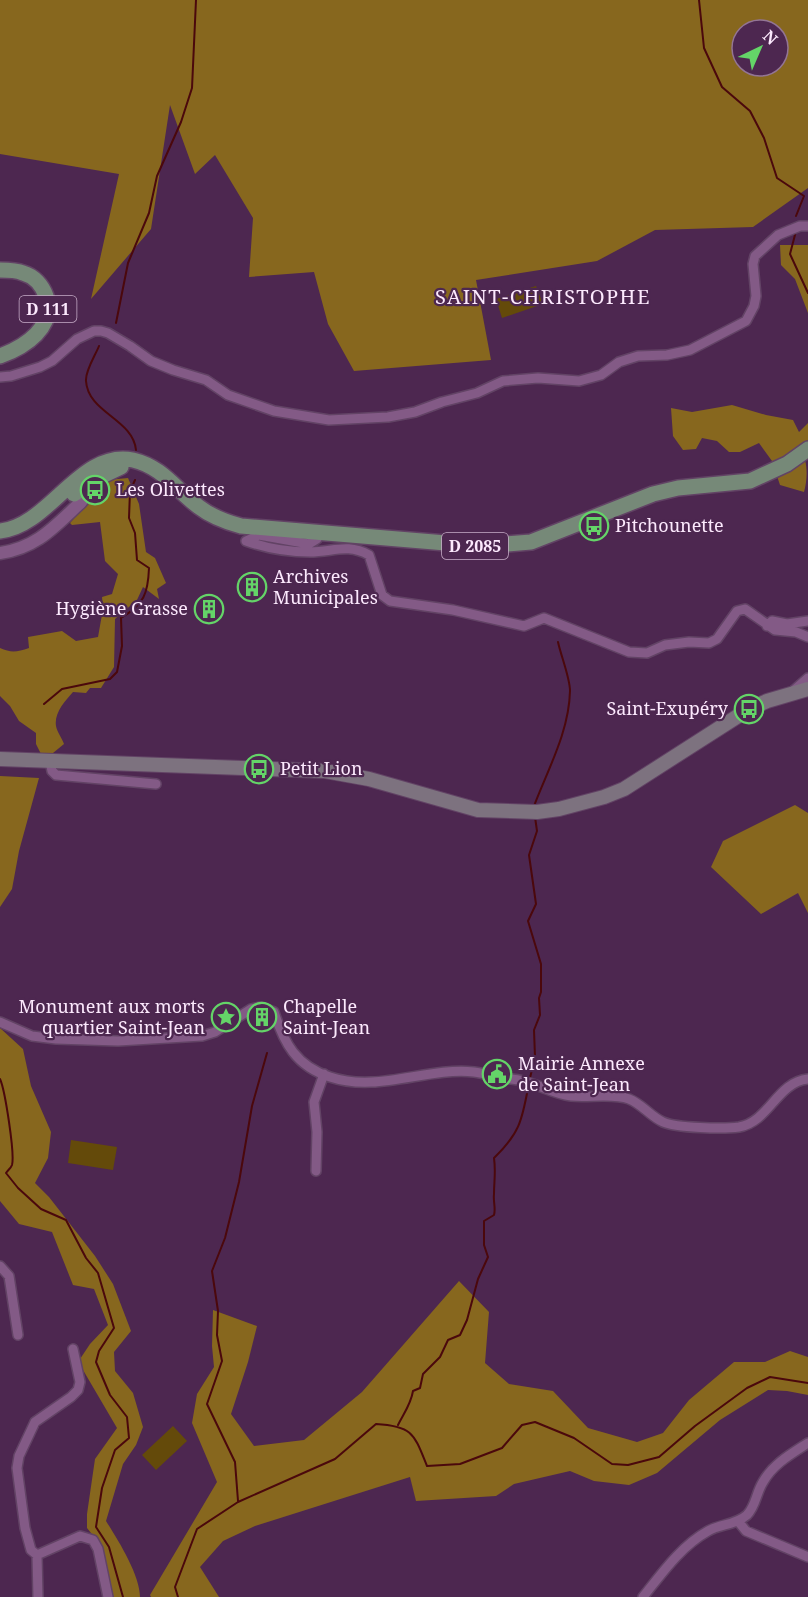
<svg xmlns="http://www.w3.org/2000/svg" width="808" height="1597" font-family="'Noto Serif',serif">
	<rect width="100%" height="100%" fill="#4d2750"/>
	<!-- green -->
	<path fill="#644a0a" d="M536,286L543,304L502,318L496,299Z
		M71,1140L117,1147L113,1170L68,1163Z
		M173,1426L187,1441L156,1470L142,1455Z"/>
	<!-- forest -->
	<path fill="#87671e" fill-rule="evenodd" d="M0,0H808V188L753,227L655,230L597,261L476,280L491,360L354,371L328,324L314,272L249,277L253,218L215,155L195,174L170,105L151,229L91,299L119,174L0,154ZM742,30H778V66H742Z
		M780,245H808V313L795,279L781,265Z
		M732,405L766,415L793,420L799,432L808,423V442L800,449C808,460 808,478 804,492L780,485L772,461L759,443L740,452H729L717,441L702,438L696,449L683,450L673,436L671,408L692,412Z
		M128,478L139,504L146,552L155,558L166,583L157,589L159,599L143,587L137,600L115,619L114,667L101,688H90L86,693L73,692C65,701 54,713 56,726C57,732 62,738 64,744L53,753L41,754L36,744V733L19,721L10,706L0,696V648C11,653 17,652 29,648L28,637L62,631L76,641L98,637L103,609L102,597L112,594L118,574L105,561L100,522L72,525L70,523L107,480Z
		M0,776L39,778L19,851L12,889L0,907Z
		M795,805L808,813V913L798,893L761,914L711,867L723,841Z
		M0,1028L23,1049L31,1086L51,1132L48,1158L35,1183L49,1197L95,1256L113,1284L131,1331L114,1352L115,1371L133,1393L143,1427L136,1445L123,1464L106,1521C118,1540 140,1575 140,1597H110L99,1543L87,1528V1514L95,1459L117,1428L83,1370L80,1359L90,1344L108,1325L94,1289L73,1285L52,1232L19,1224L0,1201Z
		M459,1281L489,1312L485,1363L509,1384L553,1391L588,1428L637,1442L663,1433L689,1400L734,1362H765L790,1351L808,1357V1395L787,1391L768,1390L720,1420L657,1473L629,1485L594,1481L570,1471L514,1484L496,1496L416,1501L410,1477L255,1526L223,1541L200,1567L219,1597H151L150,1595L217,1482L192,1423L197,1394L214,1367L212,1346L213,1310L257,1326L248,1362L231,1414L254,1446L304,1440L362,1392Z"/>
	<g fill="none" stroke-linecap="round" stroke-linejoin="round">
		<!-- stream -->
		<path stroke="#4b080c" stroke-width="2" d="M699,0L704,48L722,87L750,111L764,138L777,178L804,196L796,216
			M796,231L790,254L808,293
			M116,323L128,263L149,213L157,176L181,122L192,88L196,0
			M99,346C95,356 85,371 86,381C88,413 133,419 136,450
			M44,704L62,689L110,679L117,672L122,646L121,618C144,604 148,594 149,568L137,560L135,533L129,518L130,491L135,480
			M534,806C548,769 569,732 570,691C570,678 561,656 558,642
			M530,1078L535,1057L534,1030L540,1015L539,998L541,992V964L528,921L536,904L529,855L537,831L535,817
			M0,1079C5,1090 15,1154 12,1165C11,1168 8,1170 6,1173L18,1188L41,1209L66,1220L86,1258L98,1273L114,1328L99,1351L96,1362L110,1395L127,1417L129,1438L115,1450L102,1488L96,1527L109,1547L123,1597
			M398,1425C404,1413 411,1404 413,1391L420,1388L423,1374L440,1357L448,1340L460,1335L467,1320L478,1279L488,1257L484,1245V1221L494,1215C496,1208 493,1202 494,1194C494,1181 496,1172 494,1158C519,1134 522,1121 528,1088
			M238,1501L235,1462L207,1404L222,1361L217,1335L218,1311L212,1271L225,1238L239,1182L252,1106L267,1053
			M178,1597L175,1587L197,1529L238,1502L335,1459L376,1424C413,1426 414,1434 427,1466L460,1464L502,1448L522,1425L535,1422L574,1438L612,1464L628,1465L659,1457L695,1426L747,1388L770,1377L808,1383"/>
		<!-- minor casing -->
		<g stroke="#624365" stroke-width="12">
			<path id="minor" d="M0,377L11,376L40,367L52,361L77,339L94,331H101L108,333L130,346L151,361L173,370L206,380L228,395L274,411L329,420L388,417L415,412L442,402L477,393L503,381L538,378L579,381L601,375L619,362L638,356L667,355L690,350L746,321L754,306L756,296L753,264L755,256L778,235L800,226H808
				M319,533L317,539L309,544L259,535L246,541C266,548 289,552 310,552C333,552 347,543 369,555L382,595L390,601L453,610L524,626L544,618L629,652L647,653L665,645L689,642L709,643L717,639L737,611L745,609L775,630L796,632L808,637
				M767,626L772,621L787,624L808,621
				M792,692L808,678
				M50,761L52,771L56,775L156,784
				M0,1022L32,1036L56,1039L118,1041L202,1036L215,1032L251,1009L260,1007L274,1012C284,1043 296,1066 330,1077C378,1093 426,1067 474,1072C483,1073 492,1076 501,1078C508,1079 516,1079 523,1081C540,1085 554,1094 571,1096C588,1098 614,1093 629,1099C642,1104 650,1116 663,1122C676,1128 724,1129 739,1127C769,1122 777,1082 808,1079
				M316,1171L317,1132L314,1102L324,1074
				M0,1266L9,1276L18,1335
				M738,1521L746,1531L808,1557
				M37,1555L31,1550L25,1528L17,1468L19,1456L35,1422L71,1397L78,1390L80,1382L73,1349
				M38,1597L37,1555L80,1536L93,1540L98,1549L108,1597
				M643,1597C662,1573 681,1546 708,1531C720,1524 736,1525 747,1515C756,1506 756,1493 763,1482C773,1464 791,1454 808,1443"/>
		</g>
		<!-- tertiary casing -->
		<g stroke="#624365" stroke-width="15">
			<path id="tertiary" d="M0,553C37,548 55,526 81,502L84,498L82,489"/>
		</g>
		<!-- secondary casing -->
		<g stroke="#624365" stroke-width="16">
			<path id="secondary" d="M0,759L325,771L369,779L478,810L537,812L559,809L604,797L624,789L749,709L767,701L808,689"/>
		</g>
		<!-- primary casing -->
		<g stroke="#624365" stroke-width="18">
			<path id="primary" d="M0,270C7,270 16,270 23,273C34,276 42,285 46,296C56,327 25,347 0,356
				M74,494L98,478L121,467
				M0,531C50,526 80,449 133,460C163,467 176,490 199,507C212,517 226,522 241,526L482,546L531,542L653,494L678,488L750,481L787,464L808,449"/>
		</g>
		<!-- minor -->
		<use href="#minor" stroke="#835a86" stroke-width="9"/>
		<!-- tertiary -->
		<use href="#tertiary" stroke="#835a86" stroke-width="12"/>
		<!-- secondary -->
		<use href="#secondary" stroke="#7d727f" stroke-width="14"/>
		<!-- primary -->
		<use href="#primary" stroke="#768978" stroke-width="15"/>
	</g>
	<!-- icons -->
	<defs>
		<g id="bus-ring" transform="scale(1.5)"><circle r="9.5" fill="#4d2750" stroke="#64d468" stroke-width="1.5"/><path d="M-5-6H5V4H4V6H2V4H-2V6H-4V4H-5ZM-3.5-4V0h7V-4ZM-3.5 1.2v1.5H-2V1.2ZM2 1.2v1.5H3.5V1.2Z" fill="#64d468"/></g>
		<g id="building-ring" transform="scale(1.5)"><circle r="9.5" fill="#4d2750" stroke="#64d468" stroke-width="1.5"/><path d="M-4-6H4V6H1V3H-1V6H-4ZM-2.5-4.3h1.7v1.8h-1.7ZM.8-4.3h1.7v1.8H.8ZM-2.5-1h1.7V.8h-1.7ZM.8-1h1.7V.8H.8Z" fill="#64d468"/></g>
		<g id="sight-ring" transform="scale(1.5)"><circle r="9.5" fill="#4d2750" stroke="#64d468" stroke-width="1.5"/><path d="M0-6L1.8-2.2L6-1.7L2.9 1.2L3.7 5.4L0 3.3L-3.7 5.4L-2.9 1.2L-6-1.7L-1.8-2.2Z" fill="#64d468"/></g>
		<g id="civic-ring" transform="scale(1.5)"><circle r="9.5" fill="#4d2750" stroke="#64d468" stroke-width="1.5"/><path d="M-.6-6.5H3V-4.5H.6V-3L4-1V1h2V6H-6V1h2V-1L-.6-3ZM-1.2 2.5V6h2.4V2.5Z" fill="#64d468"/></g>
	</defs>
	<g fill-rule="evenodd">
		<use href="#bus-ring" x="95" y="490"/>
		<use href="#bus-ring" x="594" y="526"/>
		<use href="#building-ring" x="252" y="587"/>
		<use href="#building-ring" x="209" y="609"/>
		<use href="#bus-ring" x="749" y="709"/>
		<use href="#bus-ring" x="259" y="769"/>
		<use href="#sight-ring" x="226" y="1017"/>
		<use href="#building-ring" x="262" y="1017"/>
		<use href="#civic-ring" x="497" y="1074"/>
	</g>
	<g text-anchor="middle" stroke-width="4.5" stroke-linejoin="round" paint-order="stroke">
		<!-- shield labels -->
		<g fill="#4d2750" stroke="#c8afc9" stroke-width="1.5">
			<rect x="19.5" y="296" width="57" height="26" rx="4.5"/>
			<rect x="442" y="533" width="66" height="26" rx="4.5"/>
		</g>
		<g font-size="16" font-weight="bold" fill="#fce9fd">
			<text x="48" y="315">D 111</text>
			<text x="475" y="552">D 2085</text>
		</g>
		<!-- poi labels -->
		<g font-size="18" fill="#fce9fd" stroke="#4d2750" text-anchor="start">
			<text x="116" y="496">Les Olivettes</text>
			<text x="615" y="532">Pitchounette</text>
			<text x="273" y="583">Archives<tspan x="273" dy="21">Municipales</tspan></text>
			<text x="188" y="615" text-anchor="end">Hygiène Grasse</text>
			<text x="728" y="715" text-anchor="end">Saint-Exupéry</text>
			<text x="280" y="775">Petit Lion</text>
			<text x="205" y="1013" text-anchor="end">Monument aux morts<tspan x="205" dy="21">quartier Saint-Jean</tspan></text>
			<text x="283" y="1013">Chapelle<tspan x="283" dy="21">Saint-Jean</tspan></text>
			<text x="518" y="1070">Mairie Annexe<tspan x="518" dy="21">de Saint-Jean</tspan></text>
		</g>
		<!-- neighbourhood labels -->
		<g font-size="20" letter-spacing="1.5" fill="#fce9fd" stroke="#4d2750">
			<text x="543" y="304">SAINT-CHRISTOPHE</text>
		</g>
	</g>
	<!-- north arrow -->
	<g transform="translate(760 48) rotate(44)"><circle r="28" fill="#4d2750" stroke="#937595" stroke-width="1.5"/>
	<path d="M0-4.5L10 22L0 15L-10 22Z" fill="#64d468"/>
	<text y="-9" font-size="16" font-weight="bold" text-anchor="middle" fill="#fce9fd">N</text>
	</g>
</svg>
